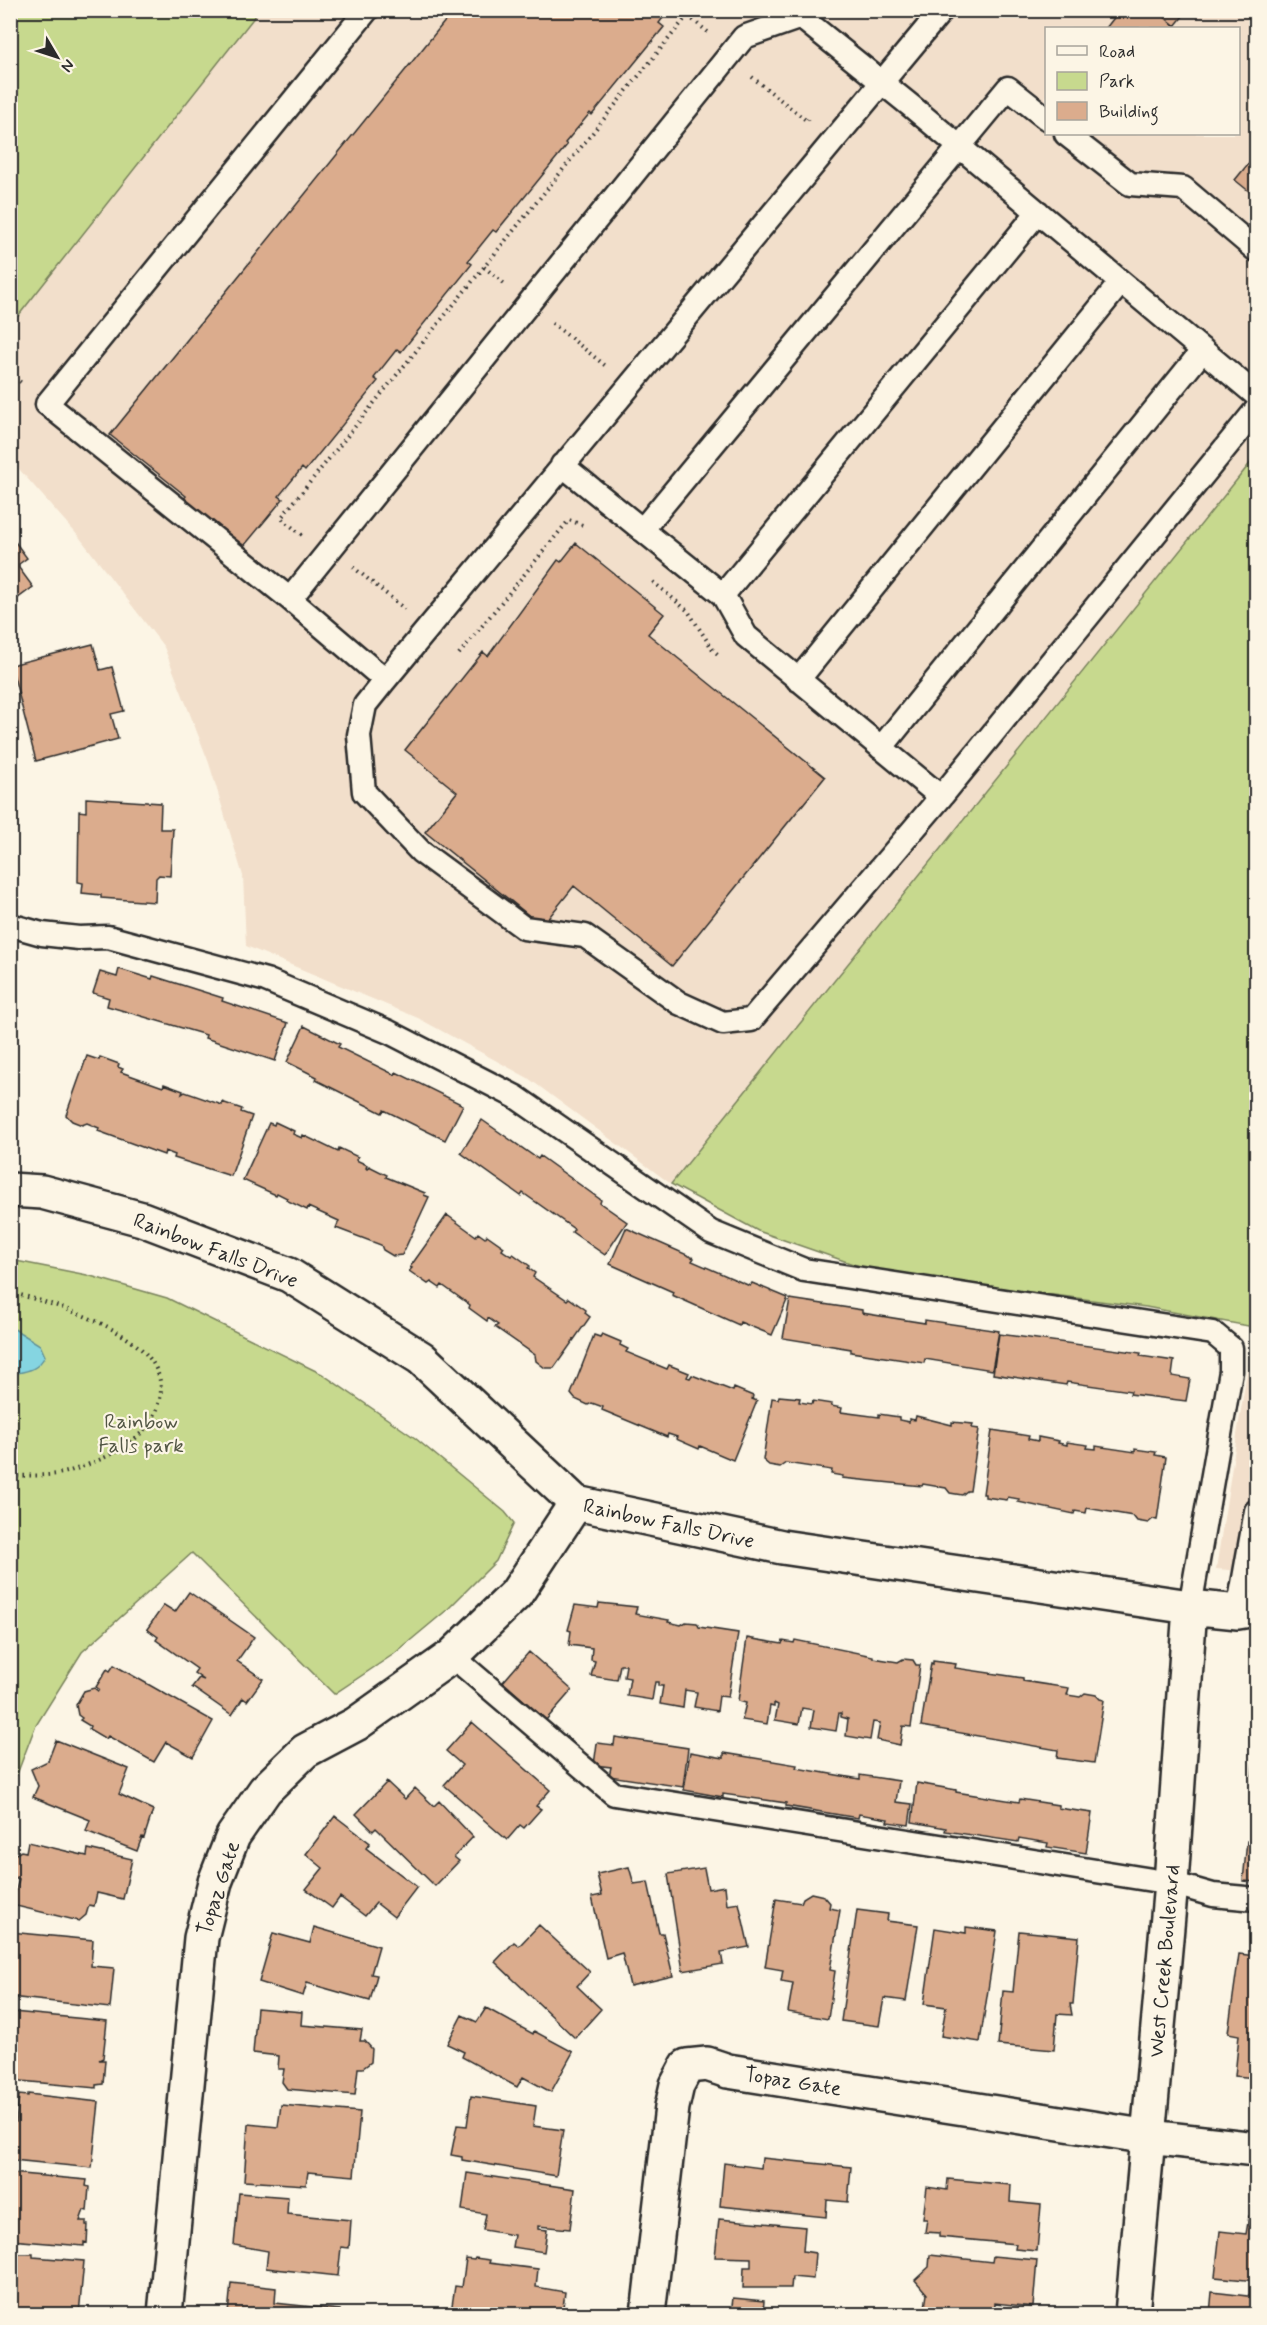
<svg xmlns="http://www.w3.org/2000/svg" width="1267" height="2325" font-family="Mynerve,sans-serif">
	<rect width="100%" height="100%" fill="#fcf5e5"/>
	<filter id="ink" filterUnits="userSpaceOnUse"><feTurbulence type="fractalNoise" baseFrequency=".0167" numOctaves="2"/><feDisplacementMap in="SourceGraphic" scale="12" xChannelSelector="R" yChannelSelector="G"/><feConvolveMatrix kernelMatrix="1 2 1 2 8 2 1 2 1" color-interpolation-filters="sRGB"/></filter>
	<g filter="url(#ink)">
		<!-- built -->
		<path fill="#f2dfcb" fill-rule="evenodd" d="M230,11H1256V1572L1216,1569L1254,1327L758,1231L671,1184L528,1078L418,1018L246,946L243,876L209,763L164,647L80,538L11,460L10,300ZM1046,28H1238V134H1046Z"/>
		<!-- green -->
		<path fill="#c7d98e" stroke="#79825c" stroke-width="1.5" d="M11,10L259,11L11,325L10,11Z
			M1256,456V1357L1250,1359L1254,1327L1146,1307L876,1272L758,1231L671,1184Z
			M11,1260L87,1275L167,1298L322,1374L415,1438L505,1512L514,1523L496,1561L448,1609L394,1654L334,1694L192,1553L82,1652L35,1727L11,1790Z"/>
		<!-- water -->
		<path fill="#85d5e1" stroke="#619198" stroke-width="1.5" d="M11,1327L40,1345L45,1356C37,1371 27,1371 12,1374L10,1370Z"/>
		<!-- building -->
		<path fill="#dbac8d" stroke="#2b2b2b" stroke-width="1.5" d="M454,10H669L659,23L664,27L592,115L590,113L565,143L567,145L496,232L493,230L468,261L472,264L401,352L397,349L374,378L378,381L305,471L302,468L279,496L283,499L244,546L235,539L232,543L181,502L186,496L110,435Z
			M1120,10H1156L1178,28H1106Z
			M1156,10H1188L1175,26Z
			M1256,154V197L1235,180Z
			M10,535L27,558L19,564V568L33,587L10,604Z
			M576,543L664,614L648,634L825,777L672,966L574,886L542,926L425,832L457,792L405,750L483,652L488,656L558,560L561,562Z
			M93,644L100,670L112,667L124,711L111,714L118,739L36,761L11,665Z
			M86,798L161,803L160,829H173L170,876L159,875L156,878L155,902L101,898V895L82,893L83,883L78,882L79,811L86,812Z
			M119,969L152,979L153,976L223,998L222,1001L288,1023L275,1061L205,1038L206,1035L107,1006L109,998L93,993L100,972L117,977Z
			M304,1026L340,1044L338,1047L395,1075L396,1072L463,1105L445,1140L384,1110L382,1113L316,1080L317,1077L287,1062Z
			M87,1056L99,1060L100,1057L119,1064L118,1067L123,1069L121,1072L163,1087L164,1084L183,1091L182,1094L185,1092L222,1105V1102L242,1109L241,1112L252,1116L231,1176L174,1158L175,1155L165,1151L164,1155L98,1131L99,1128L87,1123L82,1125L72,1121L66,1115Z
			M482,1120L538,1159L540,1156L601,1200L600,1203L627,1222L605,1255L572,1232L574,1229L523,1193L521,1196L461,1153Z
			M275,1122L294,1131L293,1134L302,1138L303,1135L338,1152L339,1148L358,1157L356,1160L367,1165L366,1168L367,1169L369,1166L387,1175L386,1177L425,1193L424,1195L429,1197L402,1255L393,1256L383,1250L381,1245L336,1228L339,1221L308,1207L307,1210L286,1200L287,1198L277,1193L276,1195L243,1180L269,1123L274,1125Z
			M447,1215L476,1236L478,1233L485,1238L487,1235L504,1247L502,1250L511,1256L513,1254L530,1266L528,1268L535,1273L533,1277L567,1300L569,1298L586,1310L585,1313L590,1317L554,1368H545L536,1361L535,1355L495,1327L498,1325L488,1318L487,1321L469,1308L470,1305L442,1285L440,1288L431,1282L428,1284L409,1271L412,1268L410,1267Z
			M626,1228L694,1258L692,1261L750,1286L752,1283L788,1298L772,1335L740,1322L739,1325L672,1295L673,1292L610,1264Z
			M790,1299L862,1310V1313L925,1323V1320L999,1331L992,1370L925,1359L924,1363L851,1352V1349L783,1338Z
			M602,1334L621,1342L620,1345L628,1349L626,1352L667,1369L669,1365L689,1373L687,1377L690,1378L692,1375L733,1391L734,1388L753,1396L752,1399L757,1401L733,1460L700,1446L699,1449L676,1439L677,1437L668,1434L667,1437L602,1410L603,1407L592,1403L588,1405L575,1399L571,1394L594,1335L600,1337Z
			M999,1334L1141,1353L1140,1356L1174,1361L1172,1376L1190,1379L1186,1401L1130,1394L1131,1391L1067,1382L1066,1385L993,1374Z
			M779,1396L800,1398L799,1402L812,1404L813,1401L832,1404L831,1406L842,1408L841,1412L879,1417V1414L899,1417V1420L909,1422V1419L915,1420L916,1416L952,1425V1422L973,1424L972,1428L979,1429L970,1491H967L962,1495L950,1493L946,1488L923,1484L922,1486L842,1478L843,1476L831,1474L832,1470L786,1463L780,1467L769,1465L763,1460L772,1398L778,1399Z
			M992,1430L1029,1436L1028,1439L1038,1441V1437L1059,1441L1058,1443L1067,1445V1442L1088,1445L1087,1448L1096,1449V1446L1135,1452V1449L1156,1452L1155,1455L1166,1457L1157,1520L1153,1519L1148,1523L1137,1521L1133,1516L1087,1508L1086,1513L1075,1511L1074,1514L1018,1502L1019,1499L1008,1497L1007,1500L985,1497V1494H983Z
			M189,1592L254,1637L237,1661L263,1679L247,1701L243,1698L232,1715L192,1687L199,1678L204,1680L194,1673L197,1669L156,1640L158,1637L147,1629L164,1605L175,1612Z
			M599,1603L637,1607L635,1614L669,1620L668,1622L681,1625L686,1622L697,1623L699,1627L738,1633L728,1697L719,1696L717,1711L694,1707L697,1692L685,1690L683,1708L660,1704L663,1686H658V1682H655L652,1700L627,1696L630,1678L624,1677L626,1665H620L617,1680L591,1676L595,1661L591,1660L592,1648L569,1645L571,1631L568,1630L575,1605L598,1608Z
			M747,1638L782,1644L783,1641L794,1643L795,1640L873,1656V1658L898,1662L903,1659L913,1660L916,1665H920L911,1727L903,1726L900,1745L877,1740L880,1723L873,1722L870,1740L846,1736L848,1719L841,1717V1713H839L836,1731L811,1727L814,1710L802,1708L799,1724L775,1720L778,1705L774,1703V1707L770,1706L767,1724L742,1720L746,1703L738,1701Z
			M529,1652L572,1690L546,1720L503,1682Z
			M933,1661L956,1664L955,1668L1023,1678V1681L1069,1688L1067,1695L1080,1697L1085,1693L1096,1695L1100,1699L1104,1700L1094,1763L1057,1758L1058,1750L921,1726L931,1663L933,1664Z
			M114,1665L213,1721L193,1757L166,1742L154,1762L108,1736L106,1739L89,1729L90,1726L80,1720L82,1718L78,1715L76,1705L84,1691L94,1688L98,1691L99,1689L96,1687L107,1669L110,1671Z
			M472,1722L550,1790L536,1806L541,1809L524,1828L520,1825L507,1840L444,1785L462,1765L446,1751Z
			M1256,1734V1795H1251Z
			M615,1737L688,1748L683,1787L609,1776L611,1767L594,1765L597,1743L614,1745Z
			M56,1740L129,1769L119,1794L153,1810L144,1838L142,1837L137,1851L86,1831L90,1820L33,1797L38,1786L31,1769L48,1761Z
			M690,1752L724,1758V1753L797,1765L796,1768L860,1779V1775L899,1781L896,1802L912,1804L909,1825L887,1822L888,1819L859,1814L858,1818L786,1806V1803L723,1794V1797L684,1790Z
			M387,1782L405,1799L415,1788L434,1806L439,1801L473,1837L454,1857L459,1861L435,1886L376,1828L373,1831L356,1814Z
			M917,1783L956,1790V1792L1019,1802L1020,1799L1058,1805V1808L1092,1813L1086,1853L1047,1847L1048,1843L1019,1838L1018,1842L945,1831L946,1828L912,1822Z
			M335,1816L370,1843L366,1848L417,1887L394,1917L376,1903L365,1916L340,1897L332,1908L306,1889L323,1868L306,1854Z
			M1247,1841L1256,1842V1882L1243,1881Z
			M28,1842L87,1856L88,1849L132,1859L123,1899L97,1893L94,1906L89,1905L86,1915L79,1921L12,1905L19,1879L14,1877L10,1871L12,1856L21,1851L26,1852Z
			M629,1867L634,1884L648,1882L659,1933H663L673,1976L630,1986L622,1953L606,1958L592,1897L602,1895L597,1874Z
			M704,1868L708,1889L725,1886L727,1905L739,1903L749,1947L721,1952L723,1964L683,1971L668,1874Z
			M811,1893L824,1896L830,1903L829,1908L840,1910L830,1970L835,1971L828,2019L788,2012L793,1983L781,1981L783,1970L765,1967L776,1899L801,1903L803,1898Z
			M857,1910L888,1914L887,1921L918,1925L906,2001L884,1998L879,2026L841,2021Z
			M539,1925L590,1972L577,1986L601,2009L575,2038L495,1962L514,1942L519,1946Z
			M314,1927L379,1946L371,1974L377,1975L370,2001L307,1983L303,1996L259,1982L273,1933L310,1943Z
			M966,1927L997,1931L980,2042L941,2036L946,2007L924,2004L935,1928L966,1933Z
			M1019,1931L1079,1937L1073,2004H1070L1072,2015L1057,2014L1054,2050L998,2045L1003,1991L1013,1992Z
			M10,1932L93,1940L91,1966L114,1968L110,2008L10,1997Z
			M1239,1954L1256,1956V2078L1235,2076L1239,2035L1228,2033Z
			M257,2008L302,2012L301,2025L362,2030L360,2041H365L372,2049L371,2062L363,2068H358L355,2095L287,2089L282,2082L284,2069H278L279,2056L253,2053Z
			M486,2008L533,2034L534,2031L573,2052L551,2092L523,2077L517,2087L462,2057L464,2052L447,2044L462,2015L477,2022Z
			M13,2012L107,2021L103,2058L99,2060H105L103,2084L96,2085V2088L10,2080Z
			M28,2094L99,2102L92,2168L13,2160V2155H10V2121L16,2122L19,2095L28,2096Z
			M471,2096L536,2106L533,2126L563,2130L556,2176L462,2160V2157L451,2155L457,2125L467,2126Z
			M281,2105L360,2112L354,2176L308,2172L306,2185L244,2181L248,2124L278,2127Z
			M762,2158L851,2167L848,2202L827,2200L826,2217L720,2206L724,2163L761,2168Z
			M10,2173L87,2180L86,2186L89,2187L87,2211L84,2210L80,2221H86V2225H88L87,2243L84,2242V2246L10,2240Z
			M467,2173L575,2189L570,2229L538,2226V2229L547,2230L544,2252L512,2247L514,2235L483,2230L486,2214L462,2210Z
			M948,2179L1011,2185L1010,2202L1041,2205L1037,2251L1015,2249L1016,2244L939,2237V2233L925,2232L927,2219H923L927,2187L947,2190Z
			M239,2193L288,2197L287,2214L351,2220L349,2248L341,2247L338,2276L266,2268L268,2251L234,2245Z
			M1249,2216L1256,2217V2281L1215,2277L1220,2231L1246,2234Z
			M719,2219L805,2227L803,2251L815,2253L813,2279L792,2277L791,2288H743L744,2267H751V2258L715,2257Z
			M10,2254H33V2257L84,2261L79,2314H10Z
			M930,2255L992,2262L993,2256L1037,2260L1033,2307L995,2303L994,2314H924L927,2294L915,2280L929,2267Z
			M475,2258L490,2260L489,2263L538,2269L536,2287L565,2292L562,2314H465L451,2312L455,2286L462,2287L466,2259L474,2260Z
			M231,2283L276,2288L275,2303L340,2310V2314H228Z
			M1212,2292L1256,2297V2314H1210Z
			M733,2298L764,2301L763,2313L778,2314H731Z"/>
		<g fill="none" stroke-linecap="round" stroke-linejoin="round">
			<!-- lane casing -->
			<g stroke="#2b2b2b" stroke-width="27">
				<path id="lane" d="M367,10L47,404L290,599L385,680L942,10
					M792,10L911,106L1256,395
					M1066,134L1130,184L1183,188L1256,250
					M562,465L723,595L746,636L941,797L1256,410
					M642,530L1008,88L1046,118
					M723,595L1038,212
					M290,599L744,37L801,17L807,10
					M385,680L365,705L359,735L364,792L421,852L524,928L585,936L679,1003L723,1023L751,1020L941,797
					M798,680L1121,282
					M881,748L1203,350
					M10,925L42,934L79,938L108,937L266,980L389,1032L516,1097L711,1232L804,1270L1213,1333L1231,1348V1371L1190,1607
					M1238,1612L1256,1511
					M452,1656L614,1794L1171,1883L1213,1895L1256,1899"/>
			</g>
			<!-- street casing -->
			<g stroke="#2b2b2b" stroke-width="38">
				<path id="street" d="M10,1190L42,1192L142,1219L289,1275L421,1358L576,1503L782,1547L1190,1607L1238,1612L1256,1609
					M165,2314L201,1938L215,1882L233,1836L265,1790L305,1751L356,1724L452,1656L516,1594L576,1503
					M648,2314L672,2107L677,2085L687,2066L707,2064L728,2071L1149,2137L1256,2149
					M1132,2314L1171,1883L1190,1607"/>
			</g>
			<!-- path -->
			<path stroke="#2b2b2b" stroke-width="4" stroke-dasharray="1.5 4.5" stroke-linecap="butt" d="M688,16L709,33
				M752,77L807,121L808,119
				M484,267L506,285
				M552,323L607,367
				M10,374L23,384
				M302,535L281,518L692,10
				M353,567L405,609
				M653,582L688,611L713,650L720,656
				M459,654L569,520L585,526
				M10,1292C53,1304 106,1319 140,1348C168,1373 167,1406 142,1432C124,1451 94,1463 70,1471C52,1477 29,1475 10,1476"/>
			<!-- lane -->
			<use href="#lane" stroke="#fcf5e5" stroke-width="22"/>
			<!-- street -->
			<use href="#street" stroke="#fcf5e5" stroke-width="33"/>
		</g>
	</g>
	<g text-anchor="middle" stroke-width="4.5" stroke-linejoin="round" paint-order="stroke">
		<!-- street labels -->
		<g font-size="21" fill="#2b2b2b" stroke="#fcf5e5">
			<text transform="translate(216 1250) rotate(21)" y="7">Rainbow Falls Drive</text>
			<text transform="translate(669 1523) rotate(12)" y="7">Rainbow Falls Drive</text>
			<text transform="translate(218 1888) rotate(-72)" y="7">Topaz Gate</text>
			<text transform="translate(1164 1961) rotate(-85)" y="7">West Creek Boulevard</text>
			<text transform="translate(793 2081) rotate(9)" y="7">Topaz Gate</text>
		</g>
		<!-- park labels -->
		<g font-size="21" fill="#525644" stroke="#fcf5e5">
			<text x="141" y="1428">Rainbow<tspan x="141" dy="24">Falls park</tspan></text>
		</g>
	</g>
	<!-- margin -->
	<rect width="1267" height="2325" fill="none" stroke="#fcf5e5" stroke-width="36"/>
	<rect x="18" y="18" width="1231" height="2289" fill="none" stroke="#2b2b2b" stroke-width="2" filter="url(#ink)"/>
	<!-- legend -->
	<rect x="1045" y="27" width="195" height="108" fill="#fcf5e5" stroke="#a8a49b" stroke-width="1.5"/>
	<rect x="1057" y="46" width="30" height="9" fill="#fcf5e5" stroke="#a8a49b" stroke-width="1.5"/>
	<text x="1099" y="57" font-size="18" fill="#2b2b2b">Road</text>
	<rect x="1057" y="72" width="30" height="18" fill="#c7d98e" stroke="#a8a49b" stroke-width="1.5"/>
	<text x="1099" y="87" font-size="18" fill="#2b2b2b">Park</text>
	<rect x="1057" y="102" width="30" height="18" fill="#dbac8d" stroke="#a8a49b" stroke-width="1.5"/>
	<text x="1099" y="117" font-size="18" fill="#2b2b2b">Building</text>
	<!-- north arrow -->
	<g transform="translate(57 57) rotate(129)" stroke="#fcf5e5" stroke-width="4.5" paint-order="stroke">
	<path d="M0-4.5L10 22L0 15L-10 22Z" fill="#2b2b2b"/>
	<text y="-9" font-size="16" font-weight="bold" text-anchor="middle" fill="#2b2b2b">N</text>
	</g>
</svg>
